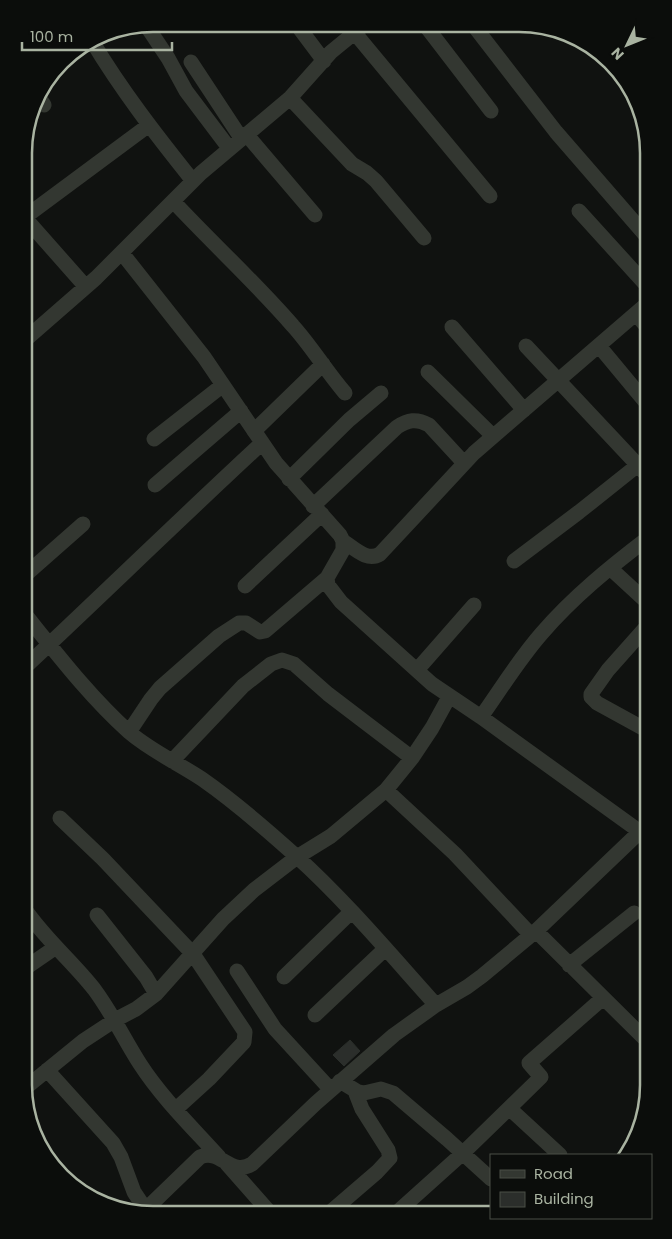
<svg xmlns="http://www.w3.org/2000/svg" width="672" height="1239" font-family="Poppins,sans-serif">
	<rect width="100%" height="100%" fill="#101210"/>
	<!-- building -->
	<path fill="#2b2e2b" stroke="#2a2e2a" d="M350,1040L360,1051L344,1066L333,1055Z"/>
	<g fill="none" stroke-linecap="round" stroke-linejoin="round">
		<!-- minor -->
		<path stroke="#333731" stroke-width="15" d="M146,25L168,58L186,91L229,148
			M297,25L324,61
			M425,25L491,111
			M349,26L490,196
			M474,26L556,132L648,238
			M92,41C122,91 157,136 193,181
			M191,62L241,138
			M38,96L44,105
			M290,98L352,164L367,173L376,181L424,238
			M246,134L315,215
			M173,201C212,243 255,282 293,326C312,347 326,371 345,393
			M579,211L648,287
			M25,217L149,125
			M25,218L86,287
			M122,253L204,357L276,463L340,535L343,541V550L327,578L328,585L341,602L432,684L481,717L639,831
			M636,314L648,328
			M452,327L524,410
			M25,340L96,278L201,173L290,98L331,52L364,25
			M526,346L648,476
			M599,346L648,405
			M428,372L493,436
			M254,431L323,364
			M154,439L223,385
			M289,479L349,420L381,393
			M155,485L241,411
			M313,506L397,427C408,420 416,418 429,425L464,463
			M343,541C354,548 367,562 380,554L474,453L648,303
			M514,561L579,512L638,465
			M610,568L648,603
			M24,576L83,524
			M245,586L322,514
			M24,613C57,654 90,697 129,732C151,751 178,763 202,779C235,802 266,829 296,856C345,900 391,955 436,1005
			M24,668C104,593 182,517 262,443
			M417,670L474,605
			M481,717C501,689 519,659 542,633C573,597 610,567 648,538
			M648,731L597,703L591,697V694L608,670L648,625
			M129,732L151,699L160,688L219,636L239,623H246L260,632L265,631L327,578
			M172,761L243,686L271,664L282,660L294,664L328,694L412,758
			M386,790L455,854L531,935
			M60,818L103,859L193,954L245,1032L244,1042L209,1079L176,1109
			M24,908C44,938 72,961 94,989C112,1013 124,1039 140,1064C162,1098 192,1127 219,1157
			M97,915L146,977L156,994
			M536,931L648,1042
			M569,965L634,913
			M24,969L56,947
			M237,971L275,1029L331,1090
			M284,977L351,912
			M315,1015L385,949
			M47,1070L113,1143L121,1157L134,1192L146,1210
			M340,1081L358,1092L364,1093L381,1089L393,1093L447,1139L491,1179
			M24,1089L83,1041L115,1020L136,1009L156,994L223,919L254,890L297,857L331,836L386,790L412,758L432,728L449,697
			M509,1108L560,1155
			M227,1164L272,1215
			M141,1214L200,1157C221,1148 230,1177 252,1164L316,1103L394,1035L436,1005L467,987L482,976L536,931L648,824
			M327,1215L377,1172L390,1158L388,1150L362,1109L355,1091
			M394,1215L463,1153L541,1077L529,1063L603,998"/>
	</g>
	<!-- crop -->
	<path d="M0 0H672V1239H0ZM153 32H519A121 121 0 0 1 640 153V1085A121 121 0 0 1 519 1206H153A121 121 0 0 1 32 1085V153A121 121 0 0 1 153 32Z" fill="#0b0d0b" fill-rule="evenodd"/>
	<path fill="none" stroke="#a9b3a1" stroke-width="2.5" d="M153 32H519A121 121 0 0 1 640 153V1085A121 121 0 0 1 519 1206H153A121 121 0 0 1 32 1085V153A121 121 0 0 1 153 32Z"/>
	<!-- legend -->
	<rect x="490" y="1154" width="162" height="65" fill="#0b0d0b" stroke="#4a4f47"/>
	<rect x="500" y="1170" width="25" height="8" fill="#333731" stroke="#4a4f47"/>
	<text x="534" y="1179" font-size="15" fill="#a9b3a1">Road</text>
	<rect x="500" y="1192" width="25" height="15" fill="#2b2e2b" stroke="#4a4f47"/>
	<text x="534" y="1204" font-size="15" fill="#a9b3a1">Building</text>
	<!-- north arrow -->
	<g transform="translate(627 45) rotate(227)" stroke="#0b0d0b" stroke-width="4" paint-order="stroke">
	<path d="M0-4L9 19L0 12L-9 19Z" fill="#a9b3a1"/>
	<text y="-8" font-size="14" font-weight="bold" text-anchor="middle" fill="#a9b3a1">N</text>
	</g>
	<!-- scale -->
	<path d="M22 42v8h150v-8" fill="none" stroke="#a9b3a1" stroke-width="2.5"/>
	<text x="30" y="42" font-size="15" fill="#a9b3a1" stroke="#0b0d0b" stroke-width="4" paint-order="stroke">100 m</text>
</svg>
